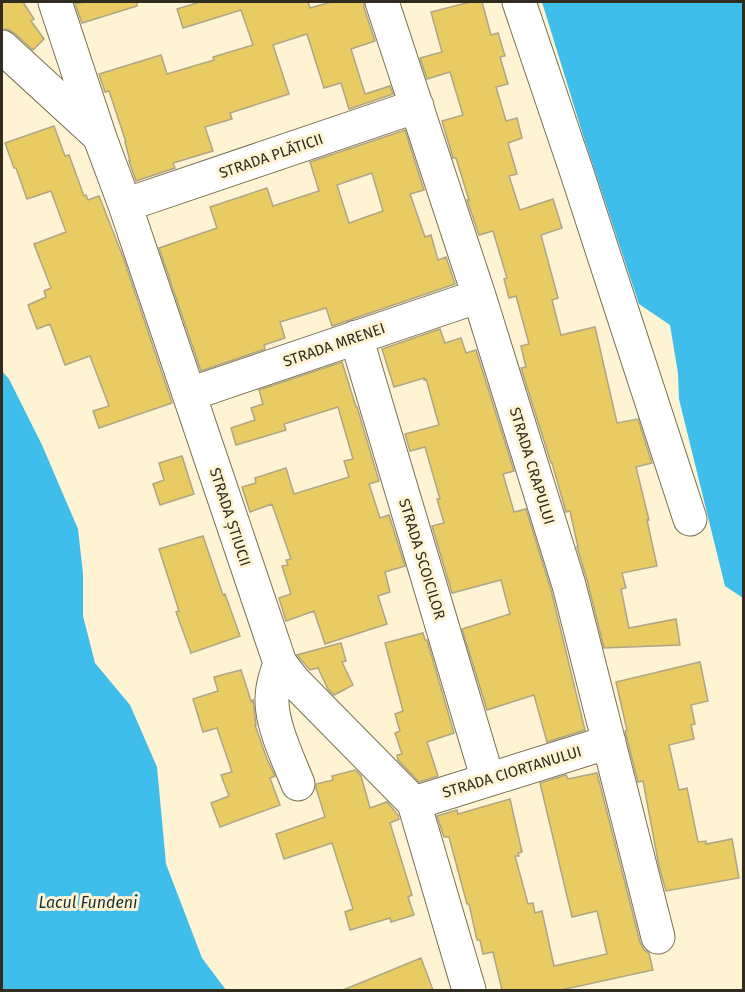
<svg xmlns="http://www.w3.org/2000/svg" width="745" height="992" font-family="'Fira Sans',sans-serif">
	<rect width="100%" height="100%" fill="#fef4d3"/>
	<!-- water -->
	<path fill="#3fbdeb" d="M542,2H743V601V598L725,586L679,399L678,373L670,325L639,304L583,135Z
		M2,371L9,379L42,445L78,529L83,574V616L95,663L130,705L157,767L166,864L202,958L226,990H2Z"/>
	<!-- building -->
	<path fill="#e9cb64" stroke="#aea585" stroke-width="1.5" fill-rule="evenodd" d="M2,2H23L34,19L31,21L44,39L33,50L14,33L7,29H2Z
		M84,2H137V6L82,23L75,4Z
		M200,2H308L310,8L331,2H364V8L375,41L351,49L365,94L390,86L393,94L349,109L341,83L324,88L307,34L273,45L289,94L230,113L232,119L205,127L213,151L173,163L175,168L136,181L129,161H130L125,142H126L109,91L105,92L99,74L161,55L167,74L214,60L213,57L253,45L241,10L183,28L177,9Z
		M470,2H482L491,35L498,33L505,56L500,57L508,84L496,87L506,121L517,118L522,138L508,143L517,174L509,176L520,210L553,199L562,228L541,235L558,298L552,300L561,335L595,327L617,423L638,419L652,463L636,467L649,520H647L657,566L622,573L626,588L621,589L629,628L676,619L680,645L604,648L587,580L577,547H578L570,511L566,512L552,463H551L521,368L526,367L521,346L529,344L516,296L509,298L504,279L507,278L493,231L479,235L467,200H469L456,158H453L442,121L463,115L450,72L427,79L420,58L442,52L431,12Z
		M54,126L65,156L69,155L84,196L86,195L88,200L99,196L123,257L172,403L99,428L93,411L109,406L90,356L65,365L50,324L37,329L28,305L46,297L44,291L51,288L34,244L66,232L51,191L27,199L16,168H14L5,143Z
		M405,130L424,190L410,194L425,237L431,235L438,260L446,257L455,284L332,326L326,308L280,322L285,338L264,345L265,349L201,371L159,248L217,228L210,207L267,188L273,206L319,191L310,162ZM372,173L383,211L349,223L337,185Z
		M440,329L445,343L461,338L466,353L476,350L514,471L503,474L514,512L526,509L551,590L585,730L547,742L534,695L487,710L462,629L510,614L501,580L452,593L432,526L444,523L437,499H440L425,447L410,451L405,434L439,425L426,379L424,380V378L394,387L382,349Z
		M342,362L356,407H357L379,481L369,484L380,518L389,515L405,566L385,572L390,592L378,596L387,624L325,644L314,611L286,621L279,598L291,594L282,566L288,565L286,560L291,559L272,504L250,512L242,487L256,483L255,478L286,468L294,494L349,477L344,461L353,459L338,407L284,424L286,430L236,445L231,428L255,420L251,408L263,404L259,390Z
		M182,456L194,494L160,505L153,484L164,480L159,463Z
		M203,536L223,595L225,594L240,636L191,653L176,612L179,611L159,549Z
		M423,633L425,640H427L454,733L427,742L438,776L419,782L398,760L397,755L402,754L395,733L400,731L395,714L403,711L385,643Z
		M341,643L346,661L342,662L353,685L334,695L328,689L318,668L310,670L297,655Z
		M700,662L708,701L691,705L695,724L691,725L694,739L669,745L679,790L687,788L698,842L706,841V844L732,839L739,878L666,891L659,866L643,781L638,782L625,731L627,730L616,682Z
		M241,670L251,701L253,700L256,725H255L267,759L275,776L270,778L280,805L220,827L211,803L229,796L221,775L232,772L217,728L203,732L193,699L218,691L214,677Z
		M355,770L361,776L370,808L387,802L398,815L399,819L390,823L412,895L408,897L414,915L391,922L390,918L350,930L345,912L353,909L332,843L284,859L276,834L325,817L316,788V784L333,780L332,776Z
		M597,773L640,942L644,950L649,953L653,970L561,990H502L493,952L483,954L480,940H477L469,904H467L449,837H444L437,816L457,810L458,814L510,799L522,852L518,853L519,856H515L528,904L533,903L535,913L542,911L554,966L607,954L597,911L572,917L540,783L566,775L568,779Z
		M421,958L433,990H343Z"/>
	<g fill="none" stroke-linecap="round" stroke-linejoin="round">
		<!-- minor casing -->
		<g stroke="#797052" stroke-width="35">
			<path id="minor" d="M55,2L100,138L125,205L280,663L293,680L414,803L469,990
				M382,2L479,296L569,585L658,937
				M519,2L577,173L690,519
				M2,47L98,135
				M125,205L417,106
				M356,337L488,780
				M190,394L479,296
				M280,663C276,675 272,687 272,699C271,724 289,761 298,784
				M414,803L609,742"/>
		</g>
		<!-- minor -->
		<use href="#minor" stroke="#fff" stroke-width="33"/>
	</g>
	<g text-anchor="middle" stroke-width="6" stroke-linejoin="round" paint-order="stroke">
		<!-- street labels -->
		<g font-size="15" fill="#302c1f" stroke="#fef4d3">
			<text transform="translate(271 156) rotate(-19)" y="5">STRADA PLĂTICII</text>
			<text transform="translate(334 345) rotate(-19)" y="5">STRADA MRENEI</text>
			<text transform="translate(532 466) rotate(73)" y="5">STRADA CRAPULUI</text>
			<text transform="translate(230 517) rotate(72)" y="5">STRADA ȘTIUCII</text>
			<text transform="translate(422 559) rotate(73)" y="5">STRADA SCOICILOR</text>
			<text transform="translate(512 772) rotate(-17)" y="5">STRADA CIORTANULUI</text>
		</g>
		<!-- water labels -->
		<g font-size="16" font-style="italic" fill="#192e37" stroke="#fef4d3">
			<text x="88" y="908">Lacul Fundeni</text>
		</g>
	</g>
	<!-- border -->
	<rect width="745" height="992" fill="none" stroke="#302c1f" stroke-width="6"/>
</svg>
